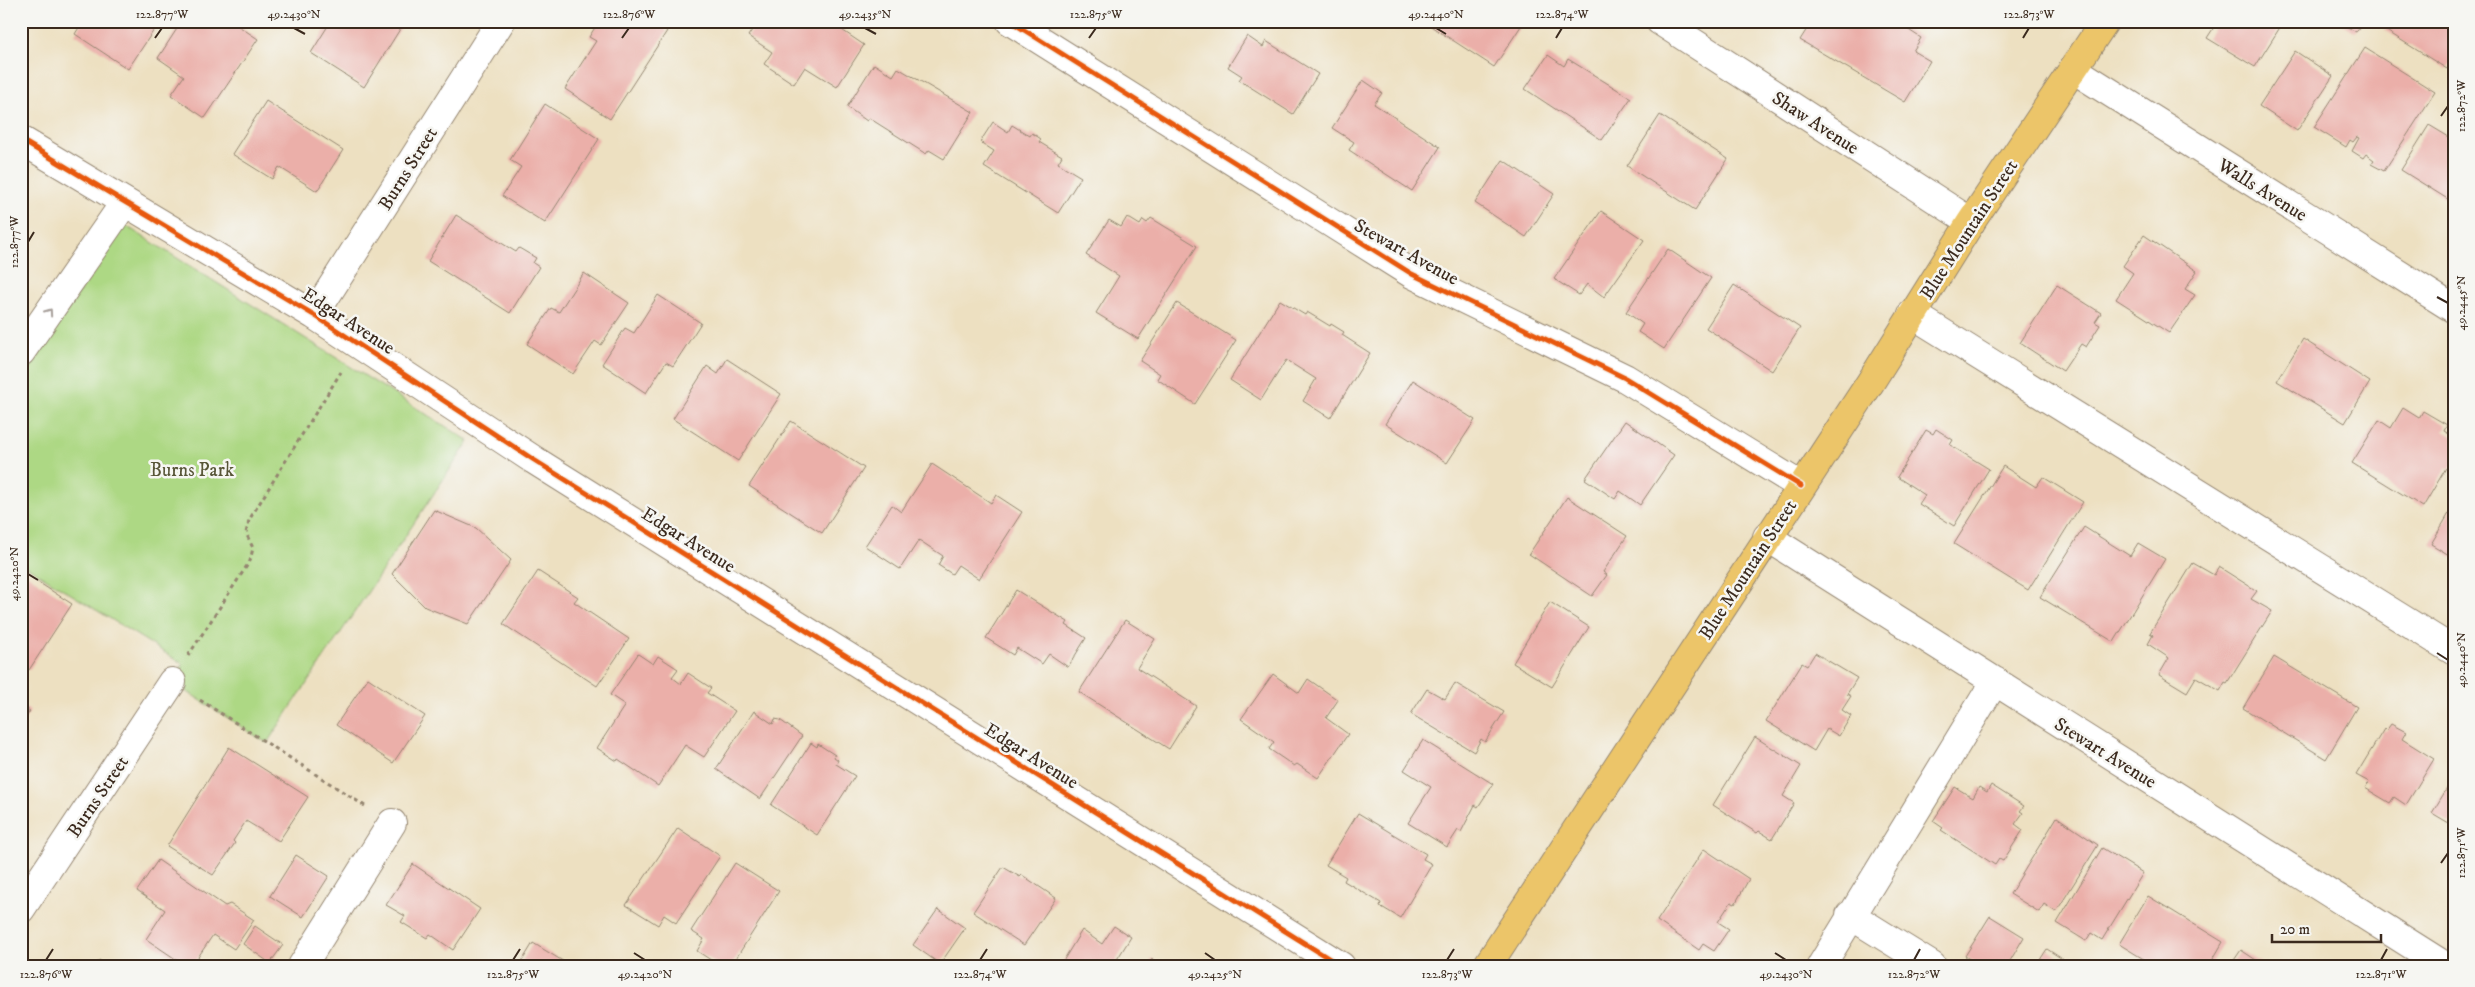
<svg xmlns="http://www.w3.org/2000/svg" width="2475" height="987" font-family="'IM FELL DW Pica',serif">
	<rect width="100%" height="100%" fill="#f6f6f2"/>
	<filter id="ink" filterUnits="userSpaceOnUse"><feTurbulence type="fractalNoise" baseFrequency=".02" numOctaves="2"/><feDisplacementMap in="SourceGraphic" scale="10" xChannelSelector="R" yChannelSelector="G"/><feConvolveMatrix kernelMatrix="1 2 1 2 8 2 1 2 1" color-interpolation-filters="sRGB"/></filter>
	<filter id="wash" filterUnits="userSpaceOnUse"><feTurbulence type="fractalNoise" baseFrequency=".0096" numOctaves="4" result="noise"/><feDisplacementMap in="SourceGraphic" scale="20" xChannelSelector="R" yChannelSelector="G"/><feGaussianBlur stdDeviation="1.12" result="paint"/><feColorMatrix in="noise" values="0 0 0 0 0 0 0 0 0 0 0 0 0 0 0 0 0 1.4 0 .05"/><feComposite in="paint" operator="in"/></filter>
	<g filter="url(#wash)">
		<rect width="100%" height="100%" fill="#ede0c1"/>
		<!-- green -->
		<path fill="#add884" stroke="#748151" d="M123,224L469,441L267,743L172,682L183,664L21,563V383Z"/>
		<g id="blocks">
			<!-- building -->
			<path fill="#ebafa9" d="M83,21H160L128,69L75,34Z
				M182,21H231L258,39L205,118L171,95L184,76L158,58Z
				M331,21H405L364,87L311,53Z
				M599,21H653L667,31L610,119L565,89L596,41L589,37Z
				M758,21H835L833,24L864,45L837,87L805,67L794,84L764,64L772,52L748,36Z
				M1423,21H1519L1523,23L1494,67Z
				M1812,21H1895L1921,38L1913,51L1930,61L1905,102L1800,40Z
				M2218,21H2284L2255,67L2207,38Z
				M2338,21H2363L2356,32Z
				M2391,21H2444L2454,27V58L2447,69L2385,30Z
				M1247,36L1263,47L1266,41L1318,74L1293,114L1239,80L1242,76L1228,67Z
				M2365,48L2435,92L2384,171L2371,164L2374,160L2366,154L2363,158L2352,151L2359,138L2357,137L2353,142L2350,140L2346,147L2314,127Z
				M2295,51L2333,76L2297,131L2259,106Z
				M1548,55L1564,66L1568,59L1631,98L1602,140L1525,89Z
				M874,64L893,76L898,68L973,112L944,159L929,150L926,154L869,118L867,121L847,107Z
				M1363,80L1382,93L1374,104L1440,147L1412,191L1349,150L1354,142L1332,128Z
				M266,101L343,150L317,191L279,167L272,179L232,154Z
				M545,104L599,139L545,223L502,196L521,167L510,160Z
				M1660,115L1728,159L1695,210L1627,166Z
				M993,122L1008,132L1012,125L1030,136L1032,133L1041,139L1039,142L1062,156L1058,163L1081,177L1058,213L984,167L994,151L980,142Z
				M2429,125L2454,140V203L2401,170Z
				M1503,160L1554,194L1526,237L1475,203Z
				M1601,211L1644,240L1604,297L1587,284L1579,295L1554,279Z
				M456,215L516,252L519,248L536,258L533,263L539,267L510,313L428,261Z
				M1127,217L1140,225L1143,220L1147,223L1151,218L1197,246L1138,339L1096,313L1119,276L1086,255L1109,220L1121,227Z
				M2144,235L2197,271L2185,289L2195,295L2169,333L2116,299L2133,273L2123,266Z
				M1668,249L1711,278L1664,349L1638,332L1643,324L1626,312Z
				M584,273L629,303L601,345L595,341L573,374L527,344L551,308L559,312Z
				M1734,285L1800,328L1772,371L1706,328Z
				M2057,285L2101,313L2095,322L2100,325L2086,347L2081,344L2063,371L2020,343Z
				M658,295L701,323L673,366L666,362L646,393L602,364L625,328L634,333Z
				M1280,300L1305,315L1307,312L1330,326L1331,324L1344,332L1342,335L1370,353L1330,418L1303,401L1316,379L1286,360L1261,400L1230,380Z
				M1177,303L1236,340L1195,404L1157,379L1160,374L1140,361Z
				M2303,339L2370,382L2345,423L2277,381Z
				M727,359L781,394L738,461L673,419L707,366L718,374Z
				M1413,380L1475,420L1447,463L1385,424Z
				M2403,408L2419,418L2423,411L2447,425L2444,431L2454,437V462L2449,470L2446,468L2423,507L2352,463L2379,420L2391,428Z
				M791,421L864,468L822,533L749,486Z
				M1625,421L1674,455L1640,505L1620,491L1615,499L1585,479Z
				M1936,429L1953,440L1950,445L1989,469L1954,526L1919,504L1925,495L1897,477L1926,430L1933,434Z
				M932,464L991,503L996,495L1022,512L979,579L958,565L952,574L938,565L943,556L919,540L900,569L865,546L892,505L901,512Z
				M2003,466L2036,487L2043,477L2083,502L2028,590L1954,544Z
				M1567,497L1627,536L1603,572L1607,575L1592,596L1529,554Z
				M2454,505V558L2431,544Z
				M434,510L476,528L511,560L468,624L425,607L392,574Z
				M2084,527L2130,556L2138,543L2165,559L2114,642L2040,597Z
				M2193,563L2214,575L2219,567L2257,591L2251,599L2272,611L2227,683L2225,682L2220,691L2196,677L2187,692L2159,675L2169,658L2148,644L2153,635L2150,633Z
				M21,571L72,604L29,670L21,665Z
				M538,571L578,597L574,602L629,639L597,686L503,624Z
				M1016,590L1068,622L1066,625L1086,638L1068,667L1049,654L1042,664L1017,648L1013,655L986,638Z
				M1550,602L1589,627L1552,687L1513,663Z
				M1125,620L1155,639L1137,668L1196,706L1169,749L1079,692Z
				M1815,653L1857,678L1847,694L1851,696L1842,710L1851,716L1839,736L1827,729L1814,751L1766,721L1802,663L1807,666Z
				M638,654L653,664L658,656L678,669L672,677L681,684L688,673L711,688L707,693L735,711L704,757L685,745L658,786L618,759L617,761L597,748L625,705L610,695Z
				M2274,657L2357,707L2326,759L2243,708Z
				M1273,674L1299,693L1308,679L1338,700L1326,718L1348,734L1318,778L1297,764L1294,766L1269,749L1274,742L1241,719Z
				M368,678L425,716L393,763L336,725Z
				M1455,683L1504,712L1485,742L1481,739L1474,752L1411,714L1427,689L1445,699Z
				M21,706L30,711L21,725Z
				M754,711L773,724L775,719L780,720L802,736L760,799L716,769Z
				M2391,724L2406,732L2402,739L2434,759L2406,805L2394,797L2390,803L2365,788L2369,782L2356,775L2384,729L2386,731Z
				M1755,737L1801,766L1783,796L1794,803L1772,839L1759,831L1757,833L1713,805Z
				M1423,740L1493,784L1478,807L1475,805L1461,832L1458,830L1447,847L1408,823L1431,787L1404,770Z
				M811,743L817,747L818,744L835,755L834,757L838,760L836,764L855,776L817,835L771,805Z
				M229,747L308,797L279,841L246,821L233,841L235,843L213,875L167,846Z
				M2454,777V826L2432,813Z
				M1991,785L2024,806L2020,811L2023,813L2015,824L2023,830L2003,861L1999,859L1995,865L1941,830L1943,828L1933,821L1955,787L1973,798L1979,787L1987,792Z
				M1358,813L1426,854L1423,859L1432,864L1400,918L1380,906L1381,903L1344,881L1346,877L1326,865Z
				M2057,817L2098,845L2056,912L2044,904L2039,912L2010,894Z
				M678,828L720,856L676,923L664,915L658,925L626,905Z
				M2102,848L2143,873L2102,940L2091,933L2086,941L2057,923Z
				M1704,849L1749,879L1735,904L1731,902L1718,922L1729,929L1714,951L1703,944L1699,950L1657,921Z
				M296,855L329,876L303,917L270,896Z
				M158,860L225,906L230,904L254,920L234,949L213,935L192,966H186L146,939L165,910L137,891Z
				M735,863L779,891L731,966H720L697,951L704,939L691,931Z
				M413,864L480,909L453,950L430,934L427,938L401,922L405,916L386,905Z
				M1003,867L1020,877L1022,875L1056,898L1024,945L973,912Z
				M2148,896L2223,942L2209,966H2155L2119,944Z
				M938,909L965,928L940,964L913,945Z
				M1990,916L2024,937L2007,966H1980L1965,956Z
				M255,926L283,945L270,963L243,944Z
				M1114,926L1131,937L1116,961L1124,966H1060L1082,930L1102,944Z
				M533,943L571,966H519Z
				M2047,949L2073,966H2036Z
				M2241,950L2265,966H2230Z
				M1152,959L1163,966H1148Z
				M99,960L108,966H96Z"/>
		</g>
	</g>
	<g filter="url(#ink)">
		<use href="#blocks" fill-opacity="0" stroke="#948570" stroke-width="1"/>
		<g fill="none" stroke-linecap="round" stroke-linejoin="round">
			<!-- minor casing -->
			<g stroke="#948570" stroke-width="30">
				<path id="minor" d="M1010,21L1412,274L1625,378L1801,486
					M1660,21L1971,222
					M2073,69L2454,309
					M21,140L314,315L534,460L1341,966
					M1912,314L2454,651
					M314,315L501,21
					M21,352L125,202
					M1767,537L2445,966
					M21,909L172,682
					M1850,915L1932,966
					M302,966L392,823
					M1821,966L1995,681"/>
			</g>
			<!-- major casing -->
			<g stroke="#948570" stroke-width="30">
				<path id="major" d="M1487,966L1870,383L1971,222L2105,21"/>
			</g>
			<!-- path -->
			<path stroke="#948570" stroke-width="3" stroke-dasharray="4 4" stroke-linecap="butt" d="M188,656L250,561L253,548L246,533L249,520L341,372
				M200,700L365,806"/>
			<!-- minor -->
			<use href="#minor" stroke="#fff" stroke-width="28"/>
			<!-- major -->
			<use href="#major" stroke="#ecc569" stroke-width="28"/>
			<!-- cycleway casing -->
			<g stroke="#f6f6f2" stroke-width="8">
				<path id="cycleway" d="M1010,21L1412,274L1625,378L1801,486
					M21,140L314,315L534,460L1341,966"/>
			</g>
			<!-- cycleway -->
			<use href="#cycleway" stroke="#e8590c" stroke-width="5"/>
		</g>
		<!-- one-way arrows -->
		<defs><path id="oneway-chevron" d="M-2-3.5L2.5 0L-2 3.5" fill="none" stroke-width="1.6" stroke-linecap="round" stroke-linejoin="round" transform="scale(1.25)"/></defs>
		<use stroke="#a79f9a" href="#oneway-chevron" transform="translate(49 312) rotate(-55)"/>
	</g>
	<!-- ticks -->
	<path fill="none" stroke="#3b2a1e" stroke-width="2" d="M294,28L305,34M865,28L876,34M1436,28L1446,34M155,38L162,28M622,38L629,28M1089,38L1096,28M1556,38L1562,28M2023,38L2029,28M2441,116L2448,106M28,242L34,232M2437,297L2448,303M28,574L38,580M2437,653L2448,660M2441,863L2448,853M634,953L645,960M1205,953L1215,960M1775,953L1786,960M46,960L53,949M513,960L520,949M980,960L987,949M1447,960L1454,949M1914,960L1920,949M2381,960L2387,949"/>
	<g text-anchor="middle" stroke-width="5" stroke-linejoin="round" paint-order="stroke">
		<!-- street labels -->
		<g font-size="19" fill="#3b2a1e" stroke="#f6f6f2">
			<text transform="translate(1816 122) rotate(33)" y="7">Shaw Avenue</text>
			<text transform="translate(407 168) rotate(-58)" y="7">Burns Street</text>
			<text transform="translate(2263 189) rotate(32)" y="7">Walls Avenue</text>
			<text transform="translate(1968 229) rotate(-57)" y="7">Blue Mountain Street</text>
			<text transform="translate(1407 251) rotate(29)" y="7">Stewart Avenue</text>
			<text transform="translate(349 320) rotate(33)" y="7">Edgar Avenue</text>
			<text transform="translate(689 539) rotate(32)" y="7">Edgar Avenue</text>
			<text transform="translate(1747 569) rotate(-57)" y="7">Blue Mountain Street</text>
			<text transform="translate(2106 752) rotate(32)" y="7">Stewart Avenue</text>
			<text transform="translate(1032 755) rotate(32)" y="7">Edgar Avenue</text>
			<text transform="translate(97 796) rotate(-56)" y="7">Burns Street</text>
		</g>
		<!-- park labels -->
		<g font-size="19" fill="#585638" stroke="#f6f6f2">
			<text x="192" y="476">Burns Park</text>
		</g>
	</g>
	<!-- margin -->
	<rect width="2475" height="987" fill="none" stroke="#f6f6f2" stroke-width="55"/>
	<!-- scale -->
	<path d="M2272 934v8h109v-8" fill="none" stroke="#3b2a1e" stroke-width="2.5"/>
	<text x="2280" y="934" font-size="15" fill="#3b2a1e" stroke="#f6f6f2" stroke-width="4" paint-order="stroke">20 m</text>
	<rect x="28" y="28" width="2420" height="932" fill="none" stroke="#3b2a1e" stroke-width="2"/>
	<g font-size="12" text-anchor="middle" fill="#3b2a1e">
		<text x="162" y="18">122.877°W</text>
		<text x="294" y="18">49.2430°N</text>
		<text x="629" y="18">122.876°W</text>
		<text x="865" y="18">49.2435°N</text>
		<text x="1096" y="18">122.875°W</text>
		<text x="1436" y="18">49.2440°N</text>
		<text x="1562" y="18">122.874°W</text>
		<text x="2029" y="18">122.873°W</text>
		<text transform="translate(2461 106) rotate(-90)" y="4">122.872°W</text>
		<text transform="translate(14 242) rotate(-90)" y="4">122.877°W</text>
		<text transform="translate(2461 303) rotate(-90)" y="4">49.2445°N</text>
		<text transform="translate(14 574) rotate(-90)" y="4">49.2420°N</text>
		<text transform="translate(2461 660) rotate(-90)" y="4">49.2440°N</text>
		<text transform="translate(2461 853) rotate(-90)" y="4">122.871°W</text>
		<text x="46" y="978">122.876°W</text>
		<text x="513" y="978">122.875°W</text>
		<text x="645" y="978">49.2420°N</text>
		<text x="980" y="978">122.874°W</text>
		<text x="1215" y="978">49.2425°N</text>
		<text x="1447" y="978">122.873°W</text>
		<text x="1786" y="978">49.2430°N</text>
		<text x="1914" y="978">122.872°W</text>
		<text x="2381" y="978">122.871°W</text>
	</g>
</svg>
